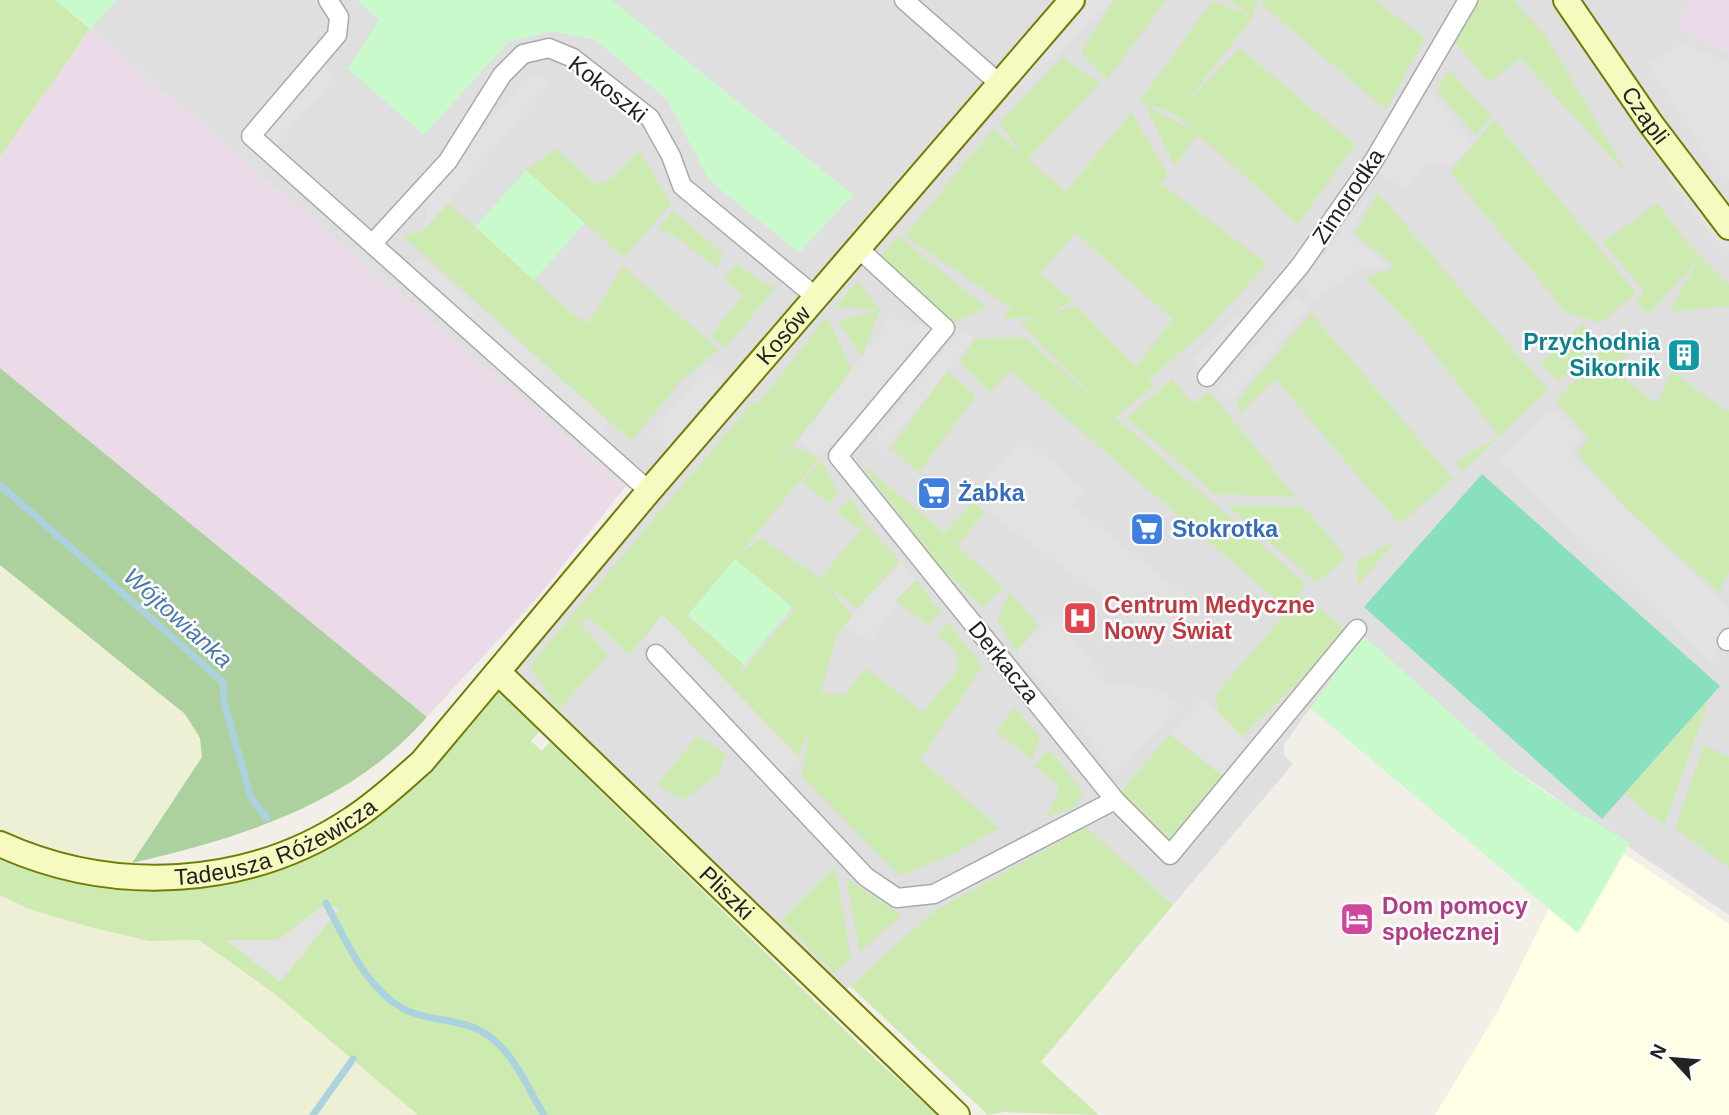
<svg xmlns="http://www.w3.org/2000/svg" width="1729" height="1115" font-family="Helvetica,sans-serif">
	<rect width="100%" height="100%" fill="#f2efe9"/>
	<!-- residential -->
	<path fill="#e0dfdf" d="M117,0H366L383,14L424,134L509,41L553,31L596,40L668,100L709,180L799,252L853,195L611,0H1729V915L1509,766L1363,636L1284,744V755L1293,764L1173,905L1086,828L850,986L835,1000L498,672L648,491L625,487L90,29Z"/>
	<!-- industrial -->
	<path fill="#ebdbe8" d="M1692,0H1729V54L1678,27Z
		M90,29L625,487L538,597L427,717L0,368V157Z"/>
	<!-- education -->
	<path fill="#ffffe5" d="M1588,830L1729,924V1115H1435L1499,1009Z"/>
	<!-- farmland -->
	<path fill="#eef0d5" d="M0,565L185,714L200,738L202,756L132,863L114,876L0,844Z
		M0,895L29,909L149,941L198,940L275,994L418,1115H0Z"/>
	<!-- grass -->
	<path fill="#cdebb0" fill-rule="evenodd" d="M0,0H55L90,29L0,157Z
		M1114,0H1166L1107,80L1081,52Z
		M1230,0H1258L1253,17L1182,107L1240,48L1355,145L1298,224L1198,135L1174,166L1145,105L1194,131L1176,115L1140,101L1212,1L1250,15Z
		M1264,0H1375L1425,38L1386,110L1261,4Z
		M1479,0H1513L1546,36L1628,175L1520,58L1490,83L1453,40Z
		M1062,58L1100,83L1028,159L1066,192L1131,112L1168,174L1161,183L1267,264L1206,330L1149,380L1154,386L1115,417L1306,584L1294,602L1301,595L1349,632L1242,737L1218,713L1216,694L1288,610L1011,371L990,392L960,363L974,339L1024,337L1101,404L1020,323L1035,318L1003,319L1011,308L905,236L993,129L1024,155L999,123ZM1075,233L1173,319L1136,367L1077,306L1047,314L1073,301L1040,274Z
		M1450,70L1491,116L1475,136L1437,90Z
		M1494,120L1636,293L1601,323L1566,312L1450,172Z
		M556,149L597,185L611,178L640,151L671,204L624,258L526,170Z
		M1378,193L1548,390L1462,472L1455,463L1499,436L1423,339L1365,278L1396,267L1355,235Z
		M448,203L574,315L588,323L623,266L719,350L682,380L631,441L403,236L424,230Z
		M1657,203L1686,241L1729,285V306L1669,312L1698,260L1648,314L1636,302L1644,291L1603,242Z
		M673,211L723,253L717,268L672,234L657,230Z
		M898,236L986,307L945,328L875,261Z
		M737,263L757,279L775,288L726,347L710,336L743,296L724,279Z
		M858,281L880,310L862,357L838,321L878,310L835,307Z
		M1311,313L1453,479L1399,524L1275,379L1241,413L1237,401Z
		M827,316L852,370L746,506L794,447L819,458L737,557L761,538L820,578L864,527L859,529L837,511L851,498L866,524L900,561L857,609L824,582L852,616L837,634L821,692L844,696L865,668L923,712L958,670L956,651L938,635L948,622L981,664L974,663L983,666L920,759L999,828L953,854L900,876L802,777L810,725L798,757L662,614L630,655L589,617L583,623L577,619L608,655L559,710L529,666L753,402L757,405ZM735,559L795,609L734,681L744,665L687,616Z
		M1583,323L1594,342L1559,382L1541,363Z
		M1608,342L1627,355L1615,372L1657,404L1672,372L1727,411L1729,409V571L1719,593L1628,510L1577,453L1589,438L1556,401Z
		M947,371L976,396L918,473L891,448Z
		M1172,379L1193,404L1208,390L1296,497L1215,494L1127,418Z
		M858,460L944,533L973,502L985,512L959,544L950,539L1003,588L983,608L931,557Z
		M822,461L837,491L830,505L802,481Z
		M1228,506H1303L1346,557L1317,583Z
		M1398,538L1358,586L1357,562Z
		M916,580L941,612L929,626L896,601Z
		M1010,592L1038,626L1016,652L997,619Z
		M498,672L549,721L531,741L542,751L550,742L858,1043L937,1115H418L275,994L199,940L149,941L86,926L29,909L0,895V844L35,860L198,875L351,820Z
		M1709,699L1664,826L1625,794Z
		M1015,706L1040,738L1032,760L996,731Z
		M1170,734L1230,782L1163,848L1121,792Z
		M697,736L726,754L719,774L683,800L657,785Z
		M1704,745L1729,757V868L1675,828Z
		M1049,749L1084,793L1073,808L1047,816L1057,794L1058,784L1034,767Z
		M1086,827L1173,905L1041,1062L1099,1115L1004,1112L988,1115L850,986L933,912Z
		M835,866L851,958L834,973L781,920Z
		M846,878L902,915L860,952Z"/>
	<!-- forest -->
	<path fill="#add19e" d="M0,368L427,717C351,804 241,838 132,863L202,757L200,738L185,714L0,565Z"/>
	<!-- park -->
	<path fill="#c8facc" d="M55,0H117L90,29Z
		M357,0H611L853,195L799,252L709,180L668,100L596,40L553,31L509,41L424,135L348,69L379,20Z
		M526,170L585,223L534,280L475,227Z
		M735,559L792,607L744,665L688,615Z
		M1363,635L1510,767L1546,793L1630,843L1578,933L1310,708Z"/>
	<!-- pitch -->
	<path fill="#88e0be" d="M1482,474L1720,686L1602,819L1364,607Z"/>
	<!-- parking -->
	<path fill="#e2e2e2" d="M1059,0H1115L960,143Z
		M1457,0H1479L1431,74L1414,110L1429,90L1473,144L1451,166L1425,164L1404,189L1376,170L1272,314L1205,375L1193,359L1263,292L1358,170Z
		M1683,43L1729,63V183L1716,170L1647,63Z
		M323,65L336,76L276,145L263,134Z
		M530,74L551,82L424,230L428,192Z
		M1671,171L1729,243V254L1704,228L1665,176Z
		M1374,188L1349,236L1392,268L1358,269L1312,302L1301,284Z
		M422,258L607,420L601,436L412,269Z
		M1296,295L1308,307L1229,401L1217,389Z
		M890,318L945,328L819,458L799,440Z
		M961,329L974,339L880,454L878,433Z
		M710,364L727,378L669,447L652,433Z
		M1550,408L1583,436L1569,452L1729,609V632L1711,663L1499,461Z
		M1023,437L1085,490L1073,505L1198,606L1166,644L970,499Z
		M902,562L916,580L896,601L897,606L870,641L845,627L864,601Z
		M662,614L798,757L779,784L644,638Z
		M1054,614L1109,684L1158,689L1179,705L1115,777L1081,726L1016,652Z
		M1202,697L1256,751L1223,776L1170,734Z
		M326,903L340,909L280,982L226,940H278Z"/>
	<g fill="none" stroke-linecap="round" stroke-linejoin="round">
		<!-- stream -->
		<path stroke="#aad3df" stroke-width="7" d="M0,485L223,682L224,702L251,798L267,818
			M326,903C344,938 367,990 404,1009C429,1023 467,1016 494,1040C518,1061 528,1089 544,1115
			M313,1115L353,1059"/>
		<!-- street casing -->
		<g stroke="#a9a9a9" stroke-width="21">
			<path id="street" d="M328,0L339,17L337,35L251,136L649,491
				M904,0L1000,84
				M373,243L448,161L502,75L523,54L549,48L573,58L650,118L671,156L682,186L816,297
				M859,249L945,328L838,456L1115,800L1170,855L1357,629
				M1207,377L1300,266L1373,162L1468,0
				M1727,641L1729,638
				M656,654L866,877L897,898L934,894L1115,800"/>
		</g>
		<!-- secondary casing -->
		<g stroke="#707d05" stroke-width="28">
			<g id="secondary">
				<path id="s1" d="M1566,0L1651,124L1729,227"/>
				<path id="s2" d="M498,672L957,1115"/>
				<path id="s3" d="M0,844C112,895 248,889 352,819C377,803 399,782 422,762L649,491L1072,0"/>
			</g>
		</g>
		<!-- street -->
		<use href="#street" stroke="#fff" stroke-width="18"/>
		<!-- secondary -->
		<use href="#secondary" stroke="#f7fabf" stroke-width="24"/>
	</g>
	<!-- icons -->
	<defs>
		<g id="building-square" transform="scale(1.75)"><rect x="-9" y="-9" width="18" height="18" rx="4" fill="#0f9aa8" stroke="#fff"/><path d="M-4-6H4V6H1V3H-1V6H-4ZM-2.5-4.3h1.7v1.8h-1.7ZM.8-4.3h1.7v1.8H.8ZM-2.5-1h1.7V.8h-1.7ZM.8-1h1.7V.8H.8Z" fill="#fff"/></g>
		<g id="supermarket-square" transform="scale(1.75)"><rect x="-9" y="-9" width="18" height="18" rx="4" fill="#3f7fe0" stroke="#fff"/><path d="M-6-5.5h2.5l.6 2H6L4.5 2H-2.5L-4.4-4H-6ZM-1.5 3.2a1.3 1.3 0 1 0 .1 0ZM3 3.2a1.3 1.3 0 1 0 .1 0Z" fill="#fff"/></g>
		<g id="hospital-square" transform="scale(1.75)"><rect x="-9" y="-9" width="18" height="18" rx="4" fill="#e0444e" stroke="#fff"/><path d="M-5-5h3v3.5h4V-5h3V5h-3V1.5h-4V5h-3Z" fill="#fff"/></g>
		<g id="hotel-square" transform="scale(1.75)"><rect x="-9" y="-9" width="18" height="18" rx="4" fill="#d1479c" stroke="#fff"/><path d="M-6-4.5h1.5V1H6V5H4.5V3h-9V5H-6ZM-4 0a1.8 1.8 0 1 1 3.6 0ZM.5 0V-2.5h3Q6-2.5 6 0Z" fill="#fff"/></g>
	</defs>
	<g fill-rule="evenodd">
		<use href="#building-square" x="1684" y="355"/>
		<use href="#supermarket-square" x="934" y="493"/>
		<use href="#supermarket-square" x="1147" y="529"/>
		<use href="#hospital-square" x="1080" y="618"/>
		<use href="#hotel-square" x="1357" y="919"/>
	</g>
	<g text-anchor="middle" stroke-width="5" stroke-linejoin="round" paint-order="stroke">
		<!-- street labels -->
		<g font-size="23" fill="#222" stroke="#fff">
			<text transform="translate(608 89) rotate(38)" y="8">Kokoszki</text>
			<text dy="8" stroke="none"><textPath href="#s1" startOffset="140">Czapli</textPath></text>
			<text transform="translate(1348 196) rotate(-56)" y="8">Zimorodka</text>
			<text dy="8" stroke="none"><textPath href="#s3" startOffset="1018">Kosów</textPath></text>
			<text transform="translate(1004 662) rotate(51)" y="8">Derkacza</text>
			<text dy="8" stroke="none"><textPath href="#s3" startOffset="287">Tadeusza Różewicza</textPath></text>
			<text dy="8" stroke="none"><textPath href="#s2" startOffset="318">Pliszki</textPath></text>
		</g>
		<!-- culture labels -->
		<g font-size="23" font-weight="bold" fill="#0d838f" stroke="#fff" text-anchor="end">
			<text x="1660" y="350">Przychodnia<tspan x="1660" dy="26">Sikornik</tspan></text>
		</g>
		<!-- shop labels -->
		<g font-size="23" font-weight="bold" fill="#366cbe" stroke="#fff" text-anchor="start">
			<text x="958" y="501">Żabka</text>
			<text x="1172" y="537">Stokrotka</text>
		</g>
		<!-- health labels -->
		<g font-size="23" font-weight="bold" fill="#be3a42" stroke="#fff" text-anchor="start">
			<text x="1104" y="613">Centrum Medyczne<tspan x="1104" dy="26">Nowy Świat</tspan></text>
		</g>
		<!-- hotel labels -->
		<g font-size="23" font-weight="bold" fill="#b23c85" stroke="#fff" text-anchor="start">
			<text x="1382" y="914">Dom pomocy<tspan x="1382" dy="26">społecznej</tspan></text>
		</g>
		<!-- water labels -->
		<g font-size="24" font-style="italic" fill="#4a7aab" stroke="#fff">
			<text transform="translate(178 618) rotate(42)" y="8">Wójtowianka</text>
		</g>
	</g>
	<!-- north arrow -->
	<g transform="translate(1673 1059) rotate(296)" stroke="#ffffff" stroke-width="5" paint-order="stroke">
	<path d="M0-5L12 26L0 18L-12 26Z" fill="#222222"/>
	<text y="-10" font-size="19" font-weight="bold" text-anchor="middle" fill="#222222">N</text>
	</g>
</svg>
